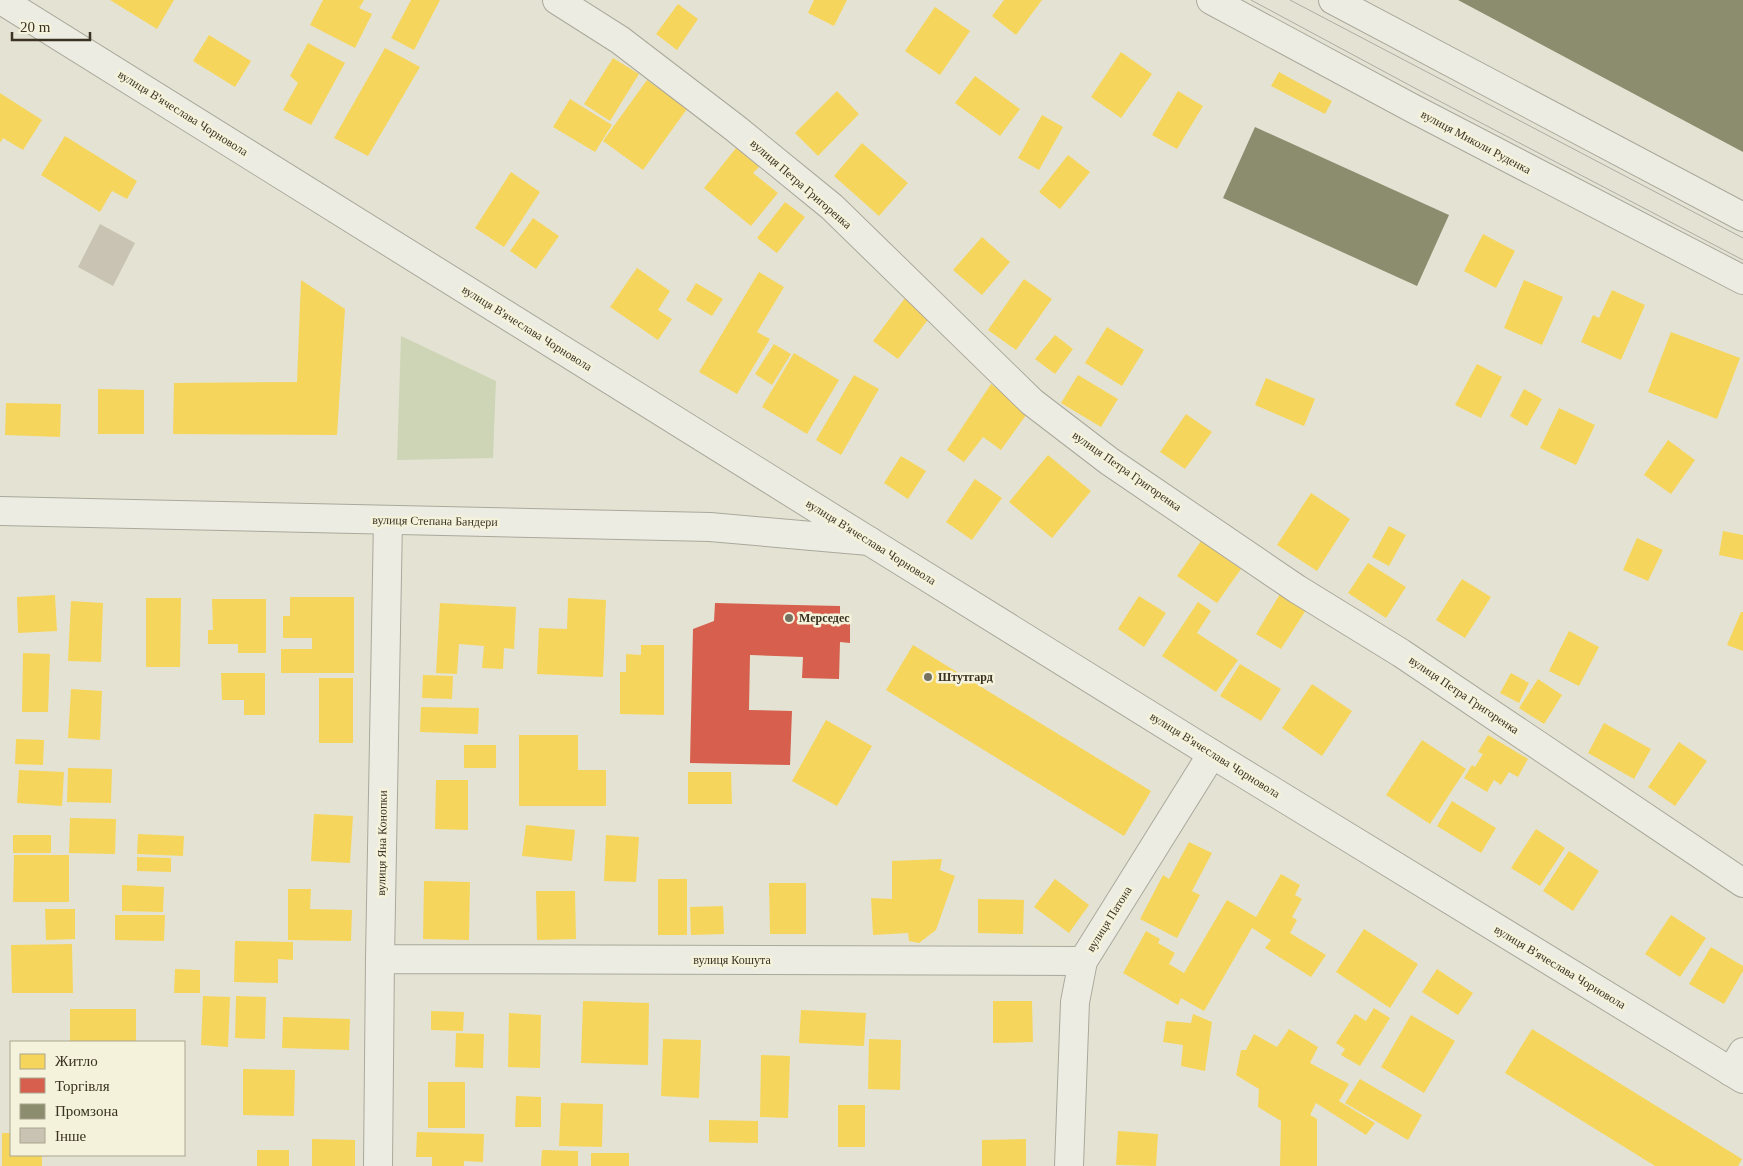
<svg xmlns="http://www.w3.org/2000/svg" width="1743" height="1166" font-family="Georgia,serif">
	<rect width="100%" height="100%" fill="#e4e3d3"/>
	<!-- green -->
	<path fill="#ced5b6" d="M401,336L496,381L493,458L397,460Z"/>
	<!-- homes -->
	<path fill="#f6d55c" d="M110,0H174L157,29Z
		M323,0H364L359,8L372,14L355,48L310,25Z
		M411,0H440L414,50L391,38Z
		M814,0H847L834,26L808,13Z
		M1004,0H1042L1016,35L992,16Z
		M678,4L698,19L677,50L656,34Z
		M935,7L970,31L940,75L905,51Z
		M209,35L251,61L235,87L193,61Z
		M308,43L345,63L311,125L283,110L298,83L290,76Z
		M385,48L420,67L368,156L334,138Z
		M1121,52L1152,74L1121,118L1091,97Z
		M613,58L639,74L610,121L584,104Z
		M1279,72L1332,101L1325,114L1271,86Z
		M975,76L1020,109L1000,136L955,103Z
		M647,80L687,109L643,170L603,141Z
		M837,91L859,114L818,156L795,133Z
		M1178,91L1203,106L1177,149L1152,135Z
		M0,93L42,120L23,150L3,138L0,143Z
		M570,99L612,125L595,152L553,127Z
		M1042,115L1063,127L1039,170L1018,158Z
		M65,136L137,181L127,199L112,191L100,212L41,175Z
		M862,143L908,183L879,216L834,176Z
		M736,148L759,167L753,173L778,193L751,226L704,188Z
		M1068,155L1090,172L1060,209L1039,192Z
		M511,172L540,192L504,247L475,228Z
		M785,202L805,217L777,253L757,238Z
		M533,218L559,236L536,269L510,251Z
		M1483,234L1515,251L1496,288L1464,271Z
		M982,237L1010,262L982,295L953,270Z
		M637,268L670,291L658,310L672,319L658,340L610,307Z
		M759,272L784,287L757,332L770,339L737,394L699,372Z
		M1024,279L1052,299L1016,350L988,330Z
		M301,280L345,309L337,435L173,434L174,383L297,382Z
		M1524,280L1563,297L1542,345L1504,328Z
		M696,283L723,299L712,316L686,300Z
		M1612,290L1645,305L1621,360L1581,342L1593,315L1599,318Z
		M905,298L930,317L898,359L873,341Z
		M1107,327L1144,350L1122,386L1085,363Z
		M1671,332L1740,358L1717,419L1648,392Z
		M1055,335L1073,349L1055,374L1035,359Z
		M774,344L791,354L772,385L755,374Z
		M794,353L839,380L807,434L762,407Z
		M1477,364L1502,377L1481,418L1455,405Z
		M854,375L879,389L841,455L816,440Z
		M1078,375L1118,399L1101,427L1061,403Z
		M1266,378L1315,399L1304,426L1255,405Z
		M991,384L1029,411L1001,450L983,437L964,462L947,450Z
		M98,389L144,390V434H98Z
		M1524,389L1542,399L1527,426L1510,416Z
		M6,403L61,404L60,437L5,435Z
		M1559,408L1595,425L1576,465L1540,448Z
		M1186,414L1212,432L1185,469L1160,452Z
		M1668,440L1695,460L1671,494L1644,475Z
		M1048,455L1091,491L1052,538L1009,502Z
		M901,456L926,471L908,499L884,483Z
		M975,479L1002,498L972,540L946,522Z
		M1311,493L1350,519L1317,571L1277,545Z
		M1389,526L1406,535L1389,566L1372,557Z
		M1723,531L1743,535V560L1719,555Z
		M1637,538L1663,550L1648,581L1623,570Z
		M1201,541L1241,569L1217,603L1177,576Z
		M1368,563L1406,587L1386,618L1348,593Z
		M1462,579L1491,597L1465,638L1436,620Z
		M1280,594L1306,610L1281,649L1256,634Z
		M55,595L57,631L18,633L17,597Z
		M1139,596L1166,613L1144,647L1118,629Z
		M290,597H354V673H281V649H312V638H283V616H290Z
		M146,598H181L180,667H146Z
		M568,598L606,600L603,677L537,674L539,628L567,629Z
		M212,599H266V653H238V644H208V630H213Z
		M71,601L103,603L101,662L68,661Z
		M1198,602L1211,611L1197,633L1238,660L1216,692L1162,656Z
		M440,603L516,607L514,649L504,648L503,669L482,668L484,646L459,644L457,674L436,673Z
		M1741,612H1743V651L1727,645Z
		M1569,631L1599,647L1579,686L1549,671Z
		M641,645H664V715L620,714V672H626V654L641,655Z
		M913,645L1151,791L1124,836L886,690Z
		M23,653L50,654L48,712H22Z
		M1240,664L1281,689L1261,721L1220,696Z
		M221,673H265V715H244V700H222Z
		M1511,673L1529,683L1519,703L1500,693Z
		M423,675L453,676L452,699L422,698Z
		M319,678H353V743H319Z
		M1538,679L1562,695L1544,724L1519,708Z
		M1312,684L1352,711L1322,756L1282,728Z
		M71,689L102,691L100,740L68,738Z
		M421,707L479,708L478,734L420,732Z
		M826,720L872,746L837,806L792,781Z
		M1604,723L1651,749L1634,779L1588,753Z
		M519,735H578V770H606V806H519Z
		M1488,735L1528,759L1518,777L1509,772L1501,785L1494,780L1487,792L1464,778L1472,765L1475,767L1483,754L1478,752Z
		M16,739L44,740L43,765L15,764Z
		M1422,740L1466,769L1430,824L1386,795Z
		M1679,742L1707,761L1675,806L1648,787Z
		M464,745H496V768H464Z
		M68,768L112,769L111,803L67,802Z
		M19,770L64,772L62,806L17,803Z
		M688,772H731L732,804H688Z
		M436,780H468V830L435,829Z
		M1452,801L1496,828L1481,853L1437,826Z
		M314,814L353,816L350,863L311,861Z
		M70,818L116,819L115,854L69,853Z
		M526,825L575,830L572,861L522,856Z
		M1536,829L1565,848L1540,886L1511,868Z
		M138,834L184,836L183,856L137,854Z
		M13,835H51V853H13Z
		M606,835L639,837L636,882L604,881Z
		M1189,842L1212,853L1192,891L1200,895L1177,938L1140,919L1163,875L1169,879Z
		M1569,851L1599,871L1573,911L1543,891Z
		M14,855H69V902H13Z
		M137,857L171,858V872L137,871Z
		M942,859L940,870L955,876L936,930L919,943L909,941L908,933L873,935L871,898L892,899V861Z
		M1281,874L1300,885L1295,895L1302,899L1292,917L1297,920L1290,933L1326,955L1311,977L1265,948L1271,940L1252,928L1204,1011L1181,998L1178,1005L1123,973L1146,931L1160,939L1158,943L1175,953L1169,964L1184,973L1227,900L1256,917Z
		M658,879H687V935H658Z
		M1055,879L1089,905L1069,933L1034,907Z
		M424,881L470,882L469,940L423,939Z
		M769,883H806V934H770Z
		M122,885L164,887L163,912L122,911Z
		M288,889H311L310,909L352,910L351,941L288,940Z
		M536,891H575L576,939L537,940Z
		M978,899L1024,900L1023,934L978,933Z
		M723,906L724,934L691,935L690,907Z
		M45,909H75V939L46,940Z
		M115,915H165L164,941L115,940Z
		M1671,915L1706,938L1680,977L1645,954Z
		M1364,929L1418,964L1390,1008L1336,972Z
		M235,941L293,942V960L278,959V983L234,982Z
		M72,944L73,993H12L11,945Z
		M1711,947L1743,966V971L1724,1004L1689,984Z
		M175,969L200,970V993H174Z
		M1437,969L1473,993L1458,1015L1422,992Z
		M203,996L230,997L228,1047L201,1045Z
		M236,996L266,997L265,1039L235,1038Z
		M583,1001L649,1003L648,1065L581,1063Z
		M993,1001H1032L1033,1042L993,1043Z
		M1374,1008L1390,1018L1360,1066L1341,1055L1345,1049L1336,1043L1355,1014L1366,1021Z
		M70,1009H136V1042H70Z
		M801,1010L866,1013L864,1046L799,1043Z
		M431,1011L464,1012L463,1031L431,1030Z
		M509,1013L541,1015L540,1068L508,1067Z
		M1193,1014L1212,1022L1205,1071L1181,1066L1183,1045L1163,1042L1166,1021L1191,1023Z
		M1411,1015L1455,1041L1424,1093L1381,1067Z
		M283,1017L350,1019L349,1050L282,1048Z
		M1289,1029L1318,1047L1310,1063L1349,1084L1339,1101L1375,1123L1366,1135L1316,1103L1310,1115L1317,1119V1166H1280L1281,1121L1258,1107L1259,1089L1236,1075L1241,1050H1246L1254,1034L1277,1047Z
		M1532,1029L1742,1159L1738,1166H1655L1505,1073Z
		M456,1033L484,1034L483,1068L455,1067Z
		M663,1039L701,1040L699,1098L661,1096Z
		M869,1039L901,1040L900,1090L868,1089Z
		M761,1055L790,1056L788,1118L760,1117Z
		M243,1069L295,1070L294,1116L243,1115Z
		M1360,1079L1422,1115L1408,1140L1345,1103Z
		M428,1082H465V1128H428Z
		M516,1096L541,1097V1127H515Z
		M561,1103L603,1104L602,1147L559,1146Z
		M838,1105H865V1147H838Z
		M709,1120L758,1121V1143L709,1142Z
		M1118,1131L1158,1134L1156,1166L1116,1165Z
		M417,1132L484,1134L483,1162L464,1161V1166H432V1157H416Z
		M2,1133H11V1155H42V1166H2Z
		M312,1139L355,1140V1166H312Z
		M1026,1139V1166H982V1140Z
		M257,1150H289V1166H257Z
		M542,1150L578,1151V1166H541Z
		M591,1153H629V1166H591Z"/>
	<!-- shops -->
	<path fill="#d6604d" d="M715,603L840,606V616H850V643L840,642L839,679L802,678L803,657L750,655L749,710L792,711L790,765L690,763L693,629L714,621Z"/>
	<!-- industry -->
	<path fill="#8c8c6e" d="M1458,0H1743V152Z
		M1255,127L1449,215L1417,286L1223,198Z"/>
	<!-- building -->
	<path fill="#c8c3b3" d="M100,224L135,243L113,286L78,267Z"/>
	<g fill="none" stroke-linecap="round" stroke-linejoin="round">
		<!-- minor casing -->
		<g stroke="#aaa89b" stroke-width="30">
			<path id="minor" d="M1,0L869,541
				M557,0L620,40L735,128L832,207L1032,402L1109,461L1297,589L1401,653L1743,883
				M1211,0L1412,108L1743,280
				M1333,0L1743,217
				M380,959L1083,961
				M1731,1072L1743,1052
				M378,1166L380,959L388,520
				M1069,1166L1075,1002L1083,961L1212,754"/>
		</g>
		<!-- tertiary casing -->
		<g stroke="#aaa89b" stroke-width="30">
			<path id="tertiary" d="M0,511L710,527L869,541L1212,754L1743,1079"/>
		</g>
		<!-- minor -->
		<use href="#minor" stroke="#edece3" stroke-width="28"/>
		<!-- tertiary -->
		<use href="#tertiary" stroke="#edece3" stroke-width="28"/>
		<!-- tram -->
		<path stroke="#adaca3" stroke-width="1" d="M1251,0L1424,93L1743,260
			M1290,0L1743,238"/>
	</g>
	<!-- markers -->
	<g fill="#767060" stroke="#f4f2da" stroke-width="2">
		<circle cx="789" cy="618" r="5"/>
		<circle cx="928" cy="677" r="5"/>
	</g>
	<g text-anchor="middle" stroke-width="5" stroke-linejoin="round" paint-order="stroke">
		<!-- street labels -->
		<g font-size="12" fill="#3a3222" stroke="#f4f2da">
			<text transform="translate(183 113) rotate(32)" y="4">вулиця В'ячеслава Чорновола</text>
			<text transform="translate(1476 142) rotate(28)" y="4">вулиця Миколи Руденка</text>
			<text transform="translate(801 184) rotate(41)" y="4">вулиця Петра Григоренка</text>
			<text transform="translate(527 328) rotate(32)" y="4">вулиця В'ячеслава Чорновола</text>
			<text transform="translate(1127 471) rotate(35)" y="4">вулиця Петра Григоренка</text>
			<text transform="translate(435 521) rotate(1)" y="4">вулиця Степана Бандери</text>
			<text transform="translate(871 542) rotate(32)" y="4">вулиця В'ячеслава Чорновола</text>
			<text transform="translate(1464 695) rotate(34)" y="4">вулиця Петра Григоренка</text>
			<text transform="translate(1215 755) rotate(32)" y="4">вулиця В'ячеслава Чорновола</text>
			<text transform="translate(382 843) rotate(-89)" y="4">вулиця Яна Конопки</text>
			<text transform="translate(1109 919) rotate(-58)" y="4">вулиця Патона</text>
			<text x="732" y="964">вулиця Кошута</text>
			<text transform="translate(1560 967) rotate(31)" y="4">вулиця В'ячеслава Чорновола</text>
		</g>
		<!-- poi labels -->
		<g font-size="12" font-weight="bold" fill="#3a3222" stroke="#f4f2da" text-anchor="start">
			<text x="799" y="622">Мерседес</text>
			<text x="938" y="681">Штутгард</text>
		</g>
	</g>
	<!-- legend -->
	<rect x="10" y="1041" width="175" height="115" fill="#f4f2da" stroke="#aaa590"/>
	<rect x="20" y="1054" width="25" height="15" fill="#f6d55c" stroke="#aaa590"/>
	<text x="55" y="1066" font-size="15" fill="#3a3222">Житло</text>
	<rect x="20" y="1078" width="25" height="15" fill="#d6604d" stroke="#aaa590"/>
	<text x="55" y="1091" font-size="15" fill="#3a3222">Торгівля</text>
	<rect x="20" y="1104" width="25" height="15" fill="#8c8c6e" stroke="#aaa590"/>
	<text x="55" y="1116" font-size="15" fill="#3a3222">Промзона</text>
	<rect x="20" y="1128" width="25" height="15" fill="#c8c3b3" stroke="#aaa590"/>
	<text x="55" y="1141" font-size="15" fill="#3a3222">Інше</text>
	<!-- scale -->
	<path d="M12 32v8h78v-8" fill="none" stroke="#3a3222" stroke-width="2.5"/>
	<text x="20" y="32" font-size="15" fill="#3a3222" stroke="#f4f2da" stroke-width="4" paint-order="stroke">20 m</text>
</svg>
